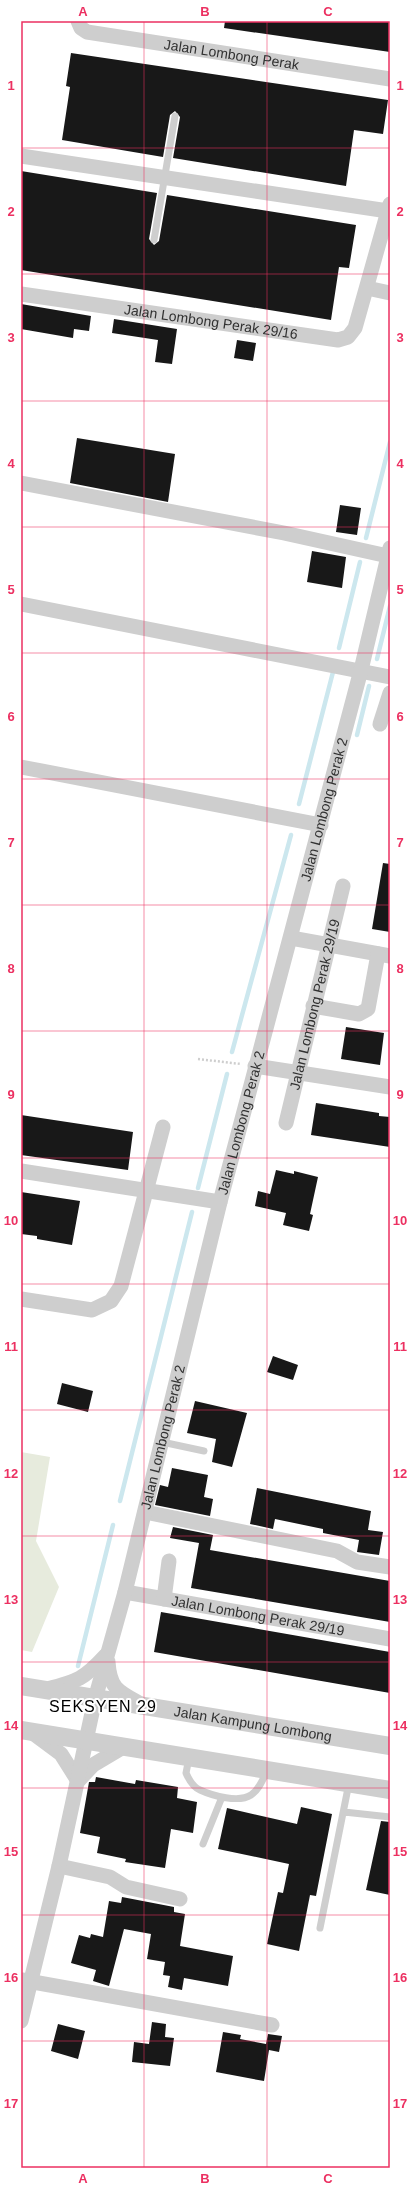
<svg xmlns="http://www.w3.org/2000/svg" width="411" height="2189" font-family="Arial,sans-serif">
	<rect width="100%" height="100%" fill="#fff"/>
	<!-- green -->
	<path fill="#e7ebdd" d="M21,1452L50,1457L36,1541L59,1587L32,1652L21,1650Z"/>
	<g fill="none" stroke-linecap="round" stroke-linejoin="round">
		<!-- stream -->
		<path stroke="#cce7ee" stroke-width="4.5" d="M366,538L390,442
			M339,648L360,562
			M377,659L390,606
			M357,735L369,686
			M299,804L333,672
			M232,1052L291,835
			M198,1188L227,1074
			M120,1501L192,1212
			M78,1666L113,1525"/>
	</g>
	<!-- building -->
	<path fill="#181818" d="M225,21H390V52L224,28Z
		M71,53L388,100L383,134L354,130L346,186L173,158L180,117L175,111L170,115L163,157L62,140L70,87L66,86Z
		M21,171L157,193L149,239L154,245L159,241L167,195L356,225L349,268L339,267L331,320L21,270Z
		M21,304L91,316L89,331L74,329L73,338L21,329Z
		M114,319L177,329L172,364L155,362L158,340L112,333Z
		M237,340L256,343L253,361L234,358Z
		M77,438L175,454L168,502L70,483Z
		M340,505L361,508L357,535L336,532Z
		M312,551L346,557L342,588L307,582Z
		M383,863L390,864V932L372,929Z
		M346,1027L384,1033L380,1065L341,1059Z
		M316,1103L379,1113V1116L390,1117V1147L311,1135Z
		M21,1115L133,1132L128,1170L21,1155Z
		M276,1170L294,1174V1171L318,1177L310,1214L313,1215L309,1231L283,1225L286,1213L255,1206L258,1191L270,1194Z
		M21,1192L80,1201L72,1245L37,1239V1236L21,1234Z
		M273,1356L298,1365L293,1380L267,1372Z
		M62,1383L93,1391L88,1412L57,1404Z
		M195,1401L247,1413L232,1467L212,1462L216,1439L187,1433Z
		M172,1468L208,1475L204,1497L213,1499L210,1516L155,1505L160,1485L168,1487Z
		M257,1488L371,1511L368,1530L383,1532L379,1555L357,1552L359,1540L323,1533V1529L275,1519L273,1529L250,1524Z
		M173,1527L213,1535L210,1550L390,1581V1622L191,1588L199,1543L170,1538Z
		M161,1612L390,1652V1693L154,1652Z
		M96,1777L135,1784L136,1780L178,1787L177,1798L197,1802L193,1833L171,1829L165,1868L125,1862L126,1859L97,1853L100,1837L80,1833L89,1782H95Z
		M301,1807L332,1814L316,1896L310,1895L299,1951L267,1944L278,1892L283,1893L289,1864L218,1849L227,1808L297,1824Z
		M381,1821L390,1822V1895L366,1890Z
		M122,1897L174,1907V1912L185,1914L180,1946L233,1956L228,1986L184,1978L182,1990L168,1987L170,1976L163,1975L165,1962L147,1959L151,1934L124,1929L109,1986L93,1981L96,1970L71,1963L79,1935L90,1938L91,1934L103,1937L109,1901L121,1903Z
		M152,2022L166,2024L165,2037L174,2038L170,2066L132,2062L134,2042L149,2044Z
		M58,2024L85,2031L78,2059L51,2051Z
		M223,2032L241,2035L240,2039L266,2044L268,2034L282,2036L279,2052L269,2050L264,2081L216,2072Z"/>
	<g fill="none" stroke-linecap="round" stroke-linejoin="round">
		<!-- path -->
		<path stroke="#cecece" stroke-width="2.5" stroke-dasharray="2 2" stroke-linecap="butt" d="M198,1059L241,1064"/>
		<!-- service -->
		<path stroke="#cecece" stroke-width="7" d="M154,240L175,116
			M162,1442L204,1451
			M189,1758L186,1773C189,1780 193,1787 200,1790C213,1796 239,1803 251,1795C259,1790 263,1779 267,1771
			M344,1812L390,1817
			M203,1844L222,1797
			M320,1928L349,1783"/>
		<!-- minor -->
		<g stroke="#cecece" stroke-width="15">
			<path id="s1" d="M78,21L81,28L87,32L390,79"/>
			<path d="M21,156L388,211"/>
			<path d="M367,288L390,293"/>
			<path id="s2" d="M21,294L338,340L348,337L355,328L390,204"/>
			<path d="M21,483L284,533L388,556"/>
			<path d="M21,604L390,677"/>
			<path d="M380,724L390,693"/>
			<path d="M21,767L321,825"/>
			<path d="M291,938L390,956"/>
			<path d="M313,1006L359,1014L368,1009L378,954"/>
			<path d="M255,1066L390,1087"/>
			<path id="s3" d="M286,1123L343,886"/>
			<path d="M21,1171L220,1202"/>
			<path d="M21,1299L92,1310L111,1301L121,1286L163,1127"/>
			<path d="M145,1512L337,1551L357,1562L390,1567"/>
			<path id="s4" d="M125,1592L390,1639"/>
			<path d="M164,1599L169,1561"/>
			<path d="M108,1662C110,1688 117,1691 139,1703"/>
			<path d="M47,1689C78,1681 84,1679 106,1655"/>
			<path d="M30,1731L61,1754L78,1781"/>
			<path d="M78,1781L93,1765L125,1746"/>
			<path d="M59,1866L110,1877L126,1887L180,1899"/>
			<path d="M22,1980L272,2025"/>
			<path id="s5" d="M21,2021L59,1866L95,1699L125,1592L220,1202L361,670L390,548"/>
		</g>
		<!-- tertiary -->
		<g stroke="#cecece" stroke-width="18">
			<path id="s6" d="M21,1686L390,1746"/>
			<path d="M21,1730L390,1790"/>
		</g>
	</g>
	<!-- grid -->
	<path fill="none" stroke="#ec3061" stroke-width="1" stroke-opacity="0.55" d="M144,21V2168M267,21V2168M21,148H390M21,274H390M21,401H390M21,527H390M21,653H390M21,779H390M21,905H390M21,1031H390M21,1158H390M21,1284H390M21,1410H390M21,1536H390M21,1662H390M21,1788H390M21,1915H390M21,2041H390"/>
	<g text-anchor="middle" stroke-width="4" stroke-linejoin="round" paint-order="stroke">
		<!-- street labels -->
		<g font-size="14" fill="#313131" stroke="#fff">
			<text dy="5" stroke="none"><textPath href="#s1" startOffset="161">Jalan Lombong Perak</textPath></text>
			<text dy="5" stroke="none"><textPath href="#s2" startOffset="192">Jalan Lombong Perak 29/16</textPath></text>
			<text dy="5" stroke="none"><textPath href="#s5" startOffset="1249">Jalan Lombong Perak 2</textPath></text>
			<text dy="5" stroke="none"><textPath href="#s3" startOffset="122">Jalan Lombong Perak 29/19</textPath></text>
			<text dy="5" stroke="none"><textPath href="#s5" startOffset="925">Jalan Lombong Perak 2</textPath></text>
			<text dy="5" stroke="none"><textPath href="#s5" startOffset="601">Jalan Lombong Perak 2</textPath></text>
			<text dy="5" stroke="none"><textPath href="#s4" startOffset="135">Jalan Lombong Perak 29/19</textPath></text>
			<text dy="5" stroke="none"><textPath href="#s6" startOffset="235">Jalan Kampung Lombong</textPath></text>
		</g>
		<!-- quarter labels -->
		<g font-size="16" letter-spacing="1" fill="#000" stroke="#fff">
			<text x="103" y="1712">SEKSYEN 29</text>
		</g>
	</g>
	<!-- border -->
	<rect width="411" height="2189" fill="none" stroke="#ffffff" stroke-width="44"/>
	<rect x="22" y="22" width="367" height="2145" fill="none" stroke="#ec3061" stroke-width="1.5"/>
	<g font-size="13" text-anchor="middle" font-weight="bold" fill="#ec3061">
		<text x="83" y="16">A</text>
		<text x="205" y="16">B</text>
		<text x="328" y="16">C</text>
		<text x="11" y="90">1</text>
		<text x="400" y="90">1</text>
		<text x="11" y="216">2</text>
		<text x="400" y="216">2</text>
		<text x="11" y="342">3</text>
		<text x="400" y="342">3</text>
		<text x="11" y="468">4</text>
		<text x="400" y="468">4</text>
		<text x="11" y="594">5</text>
		<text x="400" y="594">5</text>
		<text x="11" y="721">6</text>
		<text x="400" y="721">6</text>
		<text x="11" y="847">7</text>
		<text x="400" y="847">7</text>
		<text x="11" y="973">8</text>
		<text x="400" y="973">8</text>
		<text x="11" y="1099">9</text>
		<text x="400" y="1099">9</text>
		<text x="11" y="1225">10</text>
		<text x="400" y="1225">10</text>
		<text x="11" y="1351">11</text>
		<text x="400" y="1351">11</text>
		<text x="11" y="1478">12</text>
		<text x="400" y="1478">12</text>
		<text x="11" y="1604">13</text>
		<text x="400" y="1604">13</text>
		<text x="11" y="1730">14</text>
		<text x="400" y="1730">14</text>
		<text x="11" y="1856">15</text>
		<text x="400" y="1856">15</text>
		<text x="11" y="1982">16</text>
		<text x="400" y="1982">16</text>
		<text x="11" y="2108">17</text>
		<text x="400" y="2108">17</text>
		<text x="83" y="2183">A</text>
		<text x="205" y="2183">B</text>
		<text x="328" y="2183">C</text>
	</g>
</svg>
